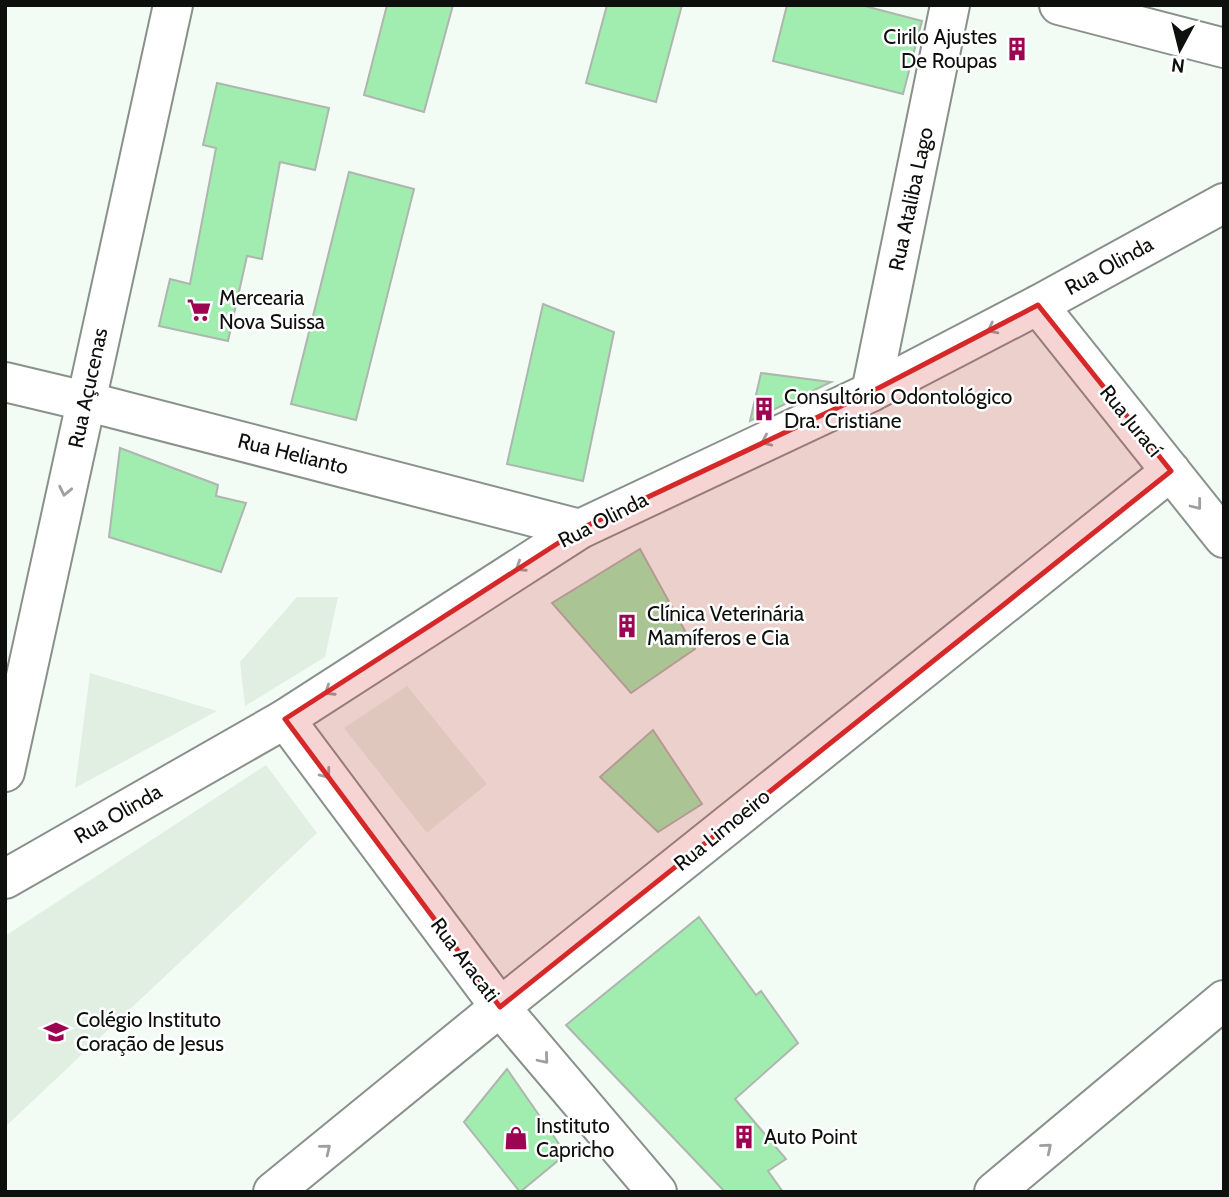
<svg xmlns="http://www.w3.org/2000/svg" width="1229" height="1197" font-family="Cabin,sans-serif">
	<rect width="100%" height="100%" fill="#f2fbf4"/>
	<!-- built -->
	<path fill="#e1efe3" d="M297,597H338L325,657L245,706L240,662Z
		M90,673L217,711L75,788Z
		M407,686L487,784L427,833L344,728Z
		M266,765L317,833L5,1127V936Z"/>
	<!-- building -->
	<path fill="#a1ecaf" stroke="#aeb6af" stroke-width="2" d="M387,5H453L424,112L364,95Z
		M607,5H682L656,102L586,83Z
		M787,5H861L922,21L903,94L773,61Z
		M217,83L329,108L315,170L280,162L262,259L247,256L228,341L159,326L170,279L190,284L216,148L203,145Z
		M349,172L414,189L356,420L291,404Z
		M543,304L614,332L583,481L507,464Z
		M761,373L831,382L750,421Z
		M120,448L218,485L216,496L246,503L221,572L109,537Z
		M640,549L695,649L631,693L552,603Z
		M653,730L702,804L658,832L600,777Z
		M699,917L756,995L761,991L798,1043L735,1099L786,1159L768,1171L783,1192H725L566,1025Z
		M507,1069L566,1154L520,1192L464,1122Z"/>
	<g fill="none" stroke-linecap="round" stroke-linejoin="round">
		<!-- street casing -->
		<g stroke="#89918a" stroke-width="42">
			<path id="street" d="M1059,5L1224,48
				M1038,305L1224,538
				M5,382L85,401L580,529
				M871,392L950,5
				M285,719L500,1007L657,1192
				M5,772L173,5
				M273,1192L500,1007L1171,471"/>
		</g>
		<!-- secondary casing -->
		<g stroke="#89918a" stroke-width="42">
			<path id="secondary" d="M5,879L285,719L580,529L871,392L1038,305L1224,203
				M994,1192L1224,1000"/>
		</g>
		<!-- street -->
		<use href="#street" stroke="#fff" stroke-width="38"/>
		<!-- secondary -->
		<use href="#secondary" stroke="#fff" stroke-width="38"/>
	</g>
	<!-- one-way arrows -->
	<defs><path id="oneway-chevron" d="M-2-3.5L2.5 0L-2 3.5" fill="none" stroke-width="1.6" stroke-linecap="round" stroke-linejoin="round" transform="scale(1.75)"/></defs>
	<g stroke="#9e9f9e">
		<use href="#oneway-chevron" transform="translate(992 329) rotate(153)"/>
		<use href="#oneway-chevron" transform="translate(766 441) rotate(155)"/>
		<use href="#oneway-chevron" transform="translate(65 491) rotate(102)"/>
		<use href="#oneway-chevron" transform="translate(1197 505) rotate(52)"/>
		<use href="#oneway-chevron" transform="translate(520 567) rotate(147)"/>
		<use href="#oneway-chevron" transform="translate(329 691) rotate(147)"/>
		<use href="#oneway-chevron" transform="translate(326 774) rotate(53)"/>
		<use href="#oneway-chevron" transform="translate(544 1059) rotate(50)"/>
		<use href="#oneway-chevron" transform="translate(1047 1148) rotate(-40)"/>
		<use href="#oneway-chevron" transform="translate(326 1149) rotate(-39)"/>
	</g>
	<!-- marked area -->
	<path fill="#d62828" fill-opacity="0.2" stroke="#d62828" stroke-width="5" stroke-linejoin="round" d="M1038,305L1171,471L500,1007L285,719L580,529L871,392Z"/>
	<!-- icons -->
	<defs>
		<g id="building-bare" transform="scale(1.89)"><path d="M-4-6H4V6H1V3H-1V6H-4ZM-2.5-4.3h1.7v1.8h-1.7ZM.8-4.3h1.7v1.8H.8ZM-2.5-1h1.7V.8h-1.7ZM.8-1h1.7V.8H.8Z" fill="#9c0552" stroke="#fff" stroke-width="2.5" paint-order="stroke"/></g>
		<g id="supermarket-bare" transform="scale(1.89)"><path d="M-6-5.5h2.5l.6 2H6L4.5 2H-2.5L-4.4-4H-6ZM-1.5 3.2a1.3 1.3 0 1 0 .1 0ZM3 3.2a1.3 1.3 0 1 0 .1 0Z" fill="#9c0552" stroke="#fff" stroke-width="2.5" paint-order="stroke"/></g>
		<g id="school-bare" transform="scale(1.89)"><path d="M0-5L7-2L0 1L-7-2ZM-4 1L0 2.5L4 1V4Q0 6-4 4Z" fill="#9c0552" stroke="#fff" stroke-width="2.5" paint-order="stroke"/></g>
		<g id="shop-bare" transform="scale(1.89)"><path d="M-5-2.5h2.3a2.7 3.5 0 0 1 5.4 0H5L5.5 6h-11ZM-1.5-2.5h3a1.5 2.3 0 0 0-3 0Z" fill="#9c0552" stroke="#fff" stroke-width="2.5" paint-order="stroke"/></g>
	</defs>
	<g fill-rule="evenodd">
		<use href="#building-bare" x="1017" y="49"/>
		<use href="#supermarket-bare" x="199" y="310"/>
		<use href="#building-bare" x="764" y="409"/>
		<use href="#building-bare" x="627" y="626"/>
		<use href="#school-bare" x="56" y="1032"/>
		<use href="#building-bare" x="744" y="1137"/>
		<use href="#shop-bare" x="516" y="1138"/>
	</g>
	<g text-anchor="middle" stroke-width="5" stroke-linejoin="round" paint-order="stroke">
		<!-- poi labels -->
		<g font-size="21" fill="#0d100d" stroke="#fff" text-anchor="start">
			<text x="997" y="44" text-anchor="end">Cirilo Ajustes<tspan x="997" dy="24">De Roupas</tspan></text>
			<text x="219" y="305">Mercearia<tspan x="219" dy="24">Nova Suissa</tspan></text>
			<text x="784" y="404">Consultório Odontológico<tspan x="784" dy="24">Dra. Cristiane</tspan></text>
			<text x="647" y="621">Clínica Veterinária<tspan x="647" dy="24">Mamíferos e Cia</tspan></text>
			<text x="76" y="1027">Colégio Instituto<tspan x="76" dy="24">Coração de Jesus</tspan></text>
			<text x="536" y="1133">Instituto<tspan x="536" dy="24">Capricho</tspan></text>
			<text x="764" y="1144">Auto Point</text>
		</g>
		<!-- street labels -->
		<g font-size="21" fill="#0d100d" stroke="#fff">
			<text transform="translate(911 199) rotate(-78)" y="7">Rua Ataliba Lago</text>
			<text transform="translate(1109 266) rotate(-29)" y="7">Rua Olinda</text>
			<text transform="translate(88 388) rotate(-78)" y="7">Rua Açucenas</text>
			<text transform="translate(1131 421) rotate(51)" y="7">Rua Jurací</text>
			<text transform="translate(293 454) rotate(14)" y="7">Rua Helianto</text>
			<text transform="translate(603 520) rotate(-27)" y="7">Rua Olinda</text>
			<text transform="translate(118 814) rotate(-30)" y="7">Rua Olinda</text>
			<text transform="translate(722 830) rotate(-39)" y="7">Rua Limoeiro</text>
			<text transform="translate(465 960) rotate(53)" y="7">Rua Aracati</text>
		</g>
	</g>
	<!-- border -->
	<rect width="1229" height="1197" fill="none" stroke="#0d100d" stroke-width="14"/>
	<!-- north arrow -->
	<g transform="translate(1180 49) rotate(187)" stroke="#ffffff" stroke-width="5" paint-order="stroke">
	<path d="M0-5L12 26L0 18L-12 26Z" fill="#0d100d"/>
	<text y="-10" font-size="19" font-weight="bold" text-anchor="middle" fill="#0d100d">N</text>
	</g>
</svg>
